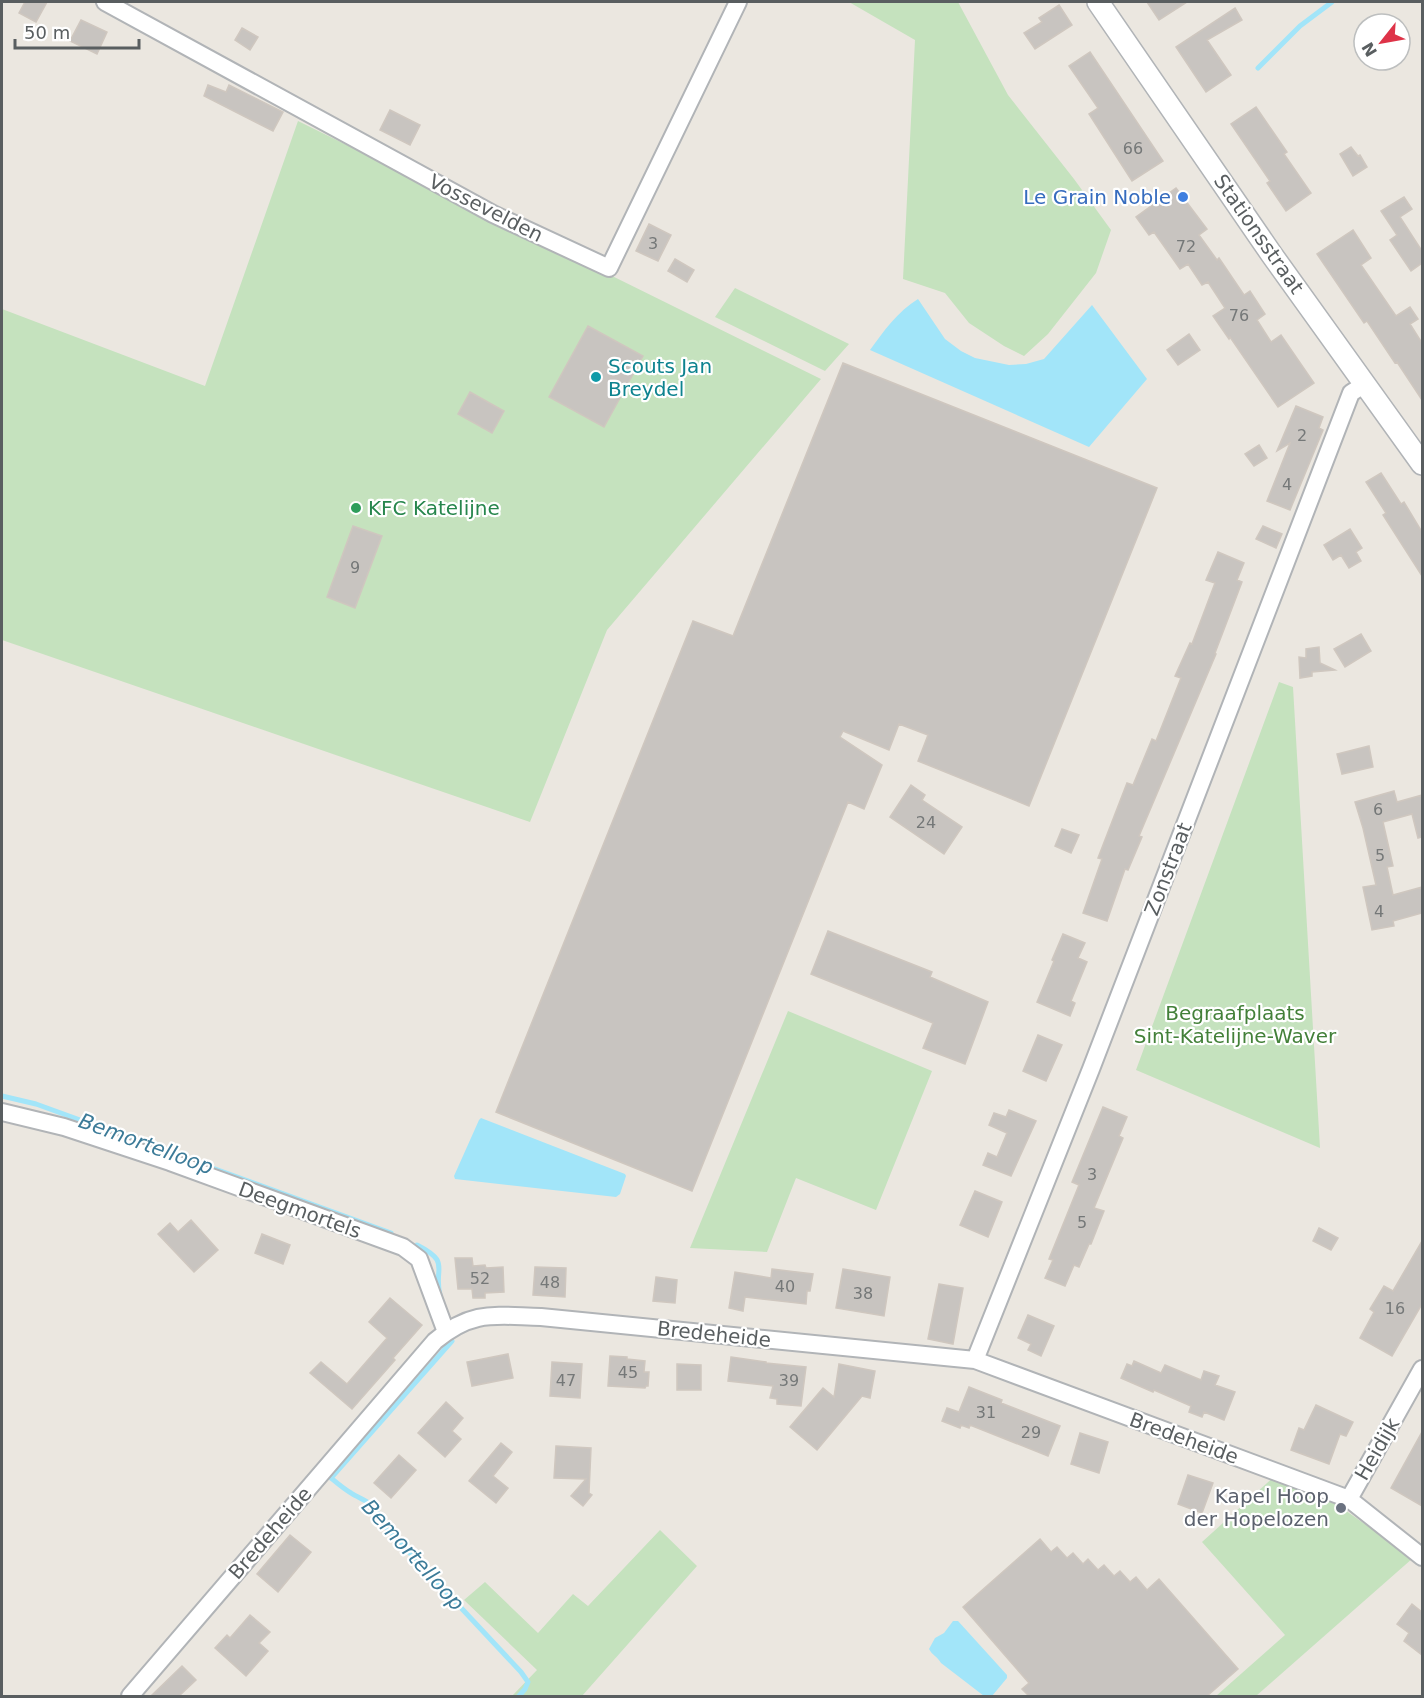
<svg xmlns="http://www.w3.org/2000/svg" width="1424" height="1698" font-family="'DejaVu Sans',sans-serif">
	<rect width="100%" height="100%" fill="#ebe7e0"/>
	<!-- green -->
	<path fill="#c5e2be" d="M849,2H958L1008,95L1074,179L1111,230L1096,273L1048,334L1024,356L1004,346L969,323L945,293L903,279L915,40Z
		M298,121L821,379L607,630L530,822L2,640V309L205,386Z
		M735,288L849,344L825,371L715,317Z
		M1279,682L1293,687L1320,1148L1136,1070Z
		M788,1011L932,1071L876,1210L796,1178L767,1252L690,1248Z
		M1276,1475L1332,1501L1413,1558L1256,1696H1216L1285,1635L1202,1542Z
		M660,1530L697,1566L582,1696H512L537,1670L464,1600L485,1582L538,1633L573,1594L588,1606Z"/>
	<!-- water -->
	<path fill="#a2e5f9" d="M918,299L945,339L961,351L975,358L1009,365L1026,364L1044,359L1092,305L1147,379L1089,447L870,350C883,332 898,311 918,299Z
		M481,1118L625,1174L626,1176L620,1194L616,1197L455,1179L454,1176L479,1120Z
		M953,1621H958L1007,1675V1678L992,1696H984L941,1663C938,1657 932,1655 929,1649L935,1638L944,1633Z"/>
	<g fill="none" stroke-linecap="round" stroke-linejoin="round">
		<!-- stream -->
		<path stroke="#a2e5f9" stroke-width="5" d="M1258,68L1300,26L1332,2
			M2,1096L36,1104L391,1233
			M417,1245C452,1263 433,1267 440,1295
			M452,1341L331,1478C337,1483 344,1489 351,1493C363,1501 378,1503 379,1520L521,1672L528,1682L525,1689L519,1696"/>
	</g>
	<!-- building -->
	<path fill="#c8c4c0" stroke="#cfc7bf" stroke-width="1.5" d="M25,2H47L36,22L19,13Z
		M1147,2H1187L1159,20Z
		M1059,5L1072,25L1035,49L1024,33L1042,22L1039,18Z
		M1235,8L1242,20L1207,40L1231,75L1206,92L1176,47Z
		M81,20L107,32L97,54L70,41Z
		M242,28L258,37L250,50L235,40Z
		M1090,52L1163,161L1132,181L1089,114L1098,108L1069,66Z
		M208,85L226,92L229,85L283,112L273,131L204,96Z
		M1256,107L1287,152L1284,154L1311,193L1286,211L1267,183L1270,181L1231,124Z
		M390,110L420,125L410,145L380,130Z
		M1351,147L1358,156L1360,155L1367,167L1353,176L1340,154Z
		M1176,188L1207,229L1199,235L1217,260L1219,258L1244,295L1250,291L1265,314L1257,320L1271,342L1281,335L1314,383L1278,407L1230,337L1229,339L1213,316L1225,308L1208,282L1202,285L1188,264L1180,269L1154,232L1149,235L1136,217Z
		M1404,197L1412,209L1400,217L1422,251V263L1411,271L1390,240L1397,235L1381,211Z
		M649,224L671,235L658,261L636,251Z
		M1353,230L1371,258L1361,265L1396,316L1410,307L1418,319L1410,324L1422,343V400L1397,362L1395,363L1367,321L1364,323L1317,254Z
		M675,259L694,270L687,282L668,271Z
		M588,326L643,356L604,427L549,397Z
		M1189,334L1200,350L1178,365L1167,350Z
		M843,363L1157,488L1029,806L918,761L928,735L899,724L889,750L843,731L840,737L882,765L864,809L848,802L692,1191L496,1112L693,621L733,636Z
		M470,392L504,411L492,433L458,414Z
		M1296,406L1323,417L1319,428L1323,430L1290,510L1267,501L1290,443L1277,451Z
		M1259,445L1267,458L1254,466L1245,454Z
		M1381,473L1401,504L1404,502L1422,532V576L1383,515L1386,513L1366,482Z
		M353,526L382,536L355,608L327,597Z
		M1263,526L1282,534L1276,548L1256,539Z
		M1350,529L1362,548L1356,552L1361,561L1349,568L1341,555L1333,560L1324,545Z
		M1218,552L1244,563L1237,580L1242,582L1215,653L1216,654L1139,836L1142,837L1128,870L1125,869L1107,921L1083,913L1102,859L1098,858L1127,783L1133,785L1152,739L1156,741L1181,678L1175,676L1190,643L1192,644L1215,583L1206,580Z
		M1361,634L1371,651L1345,667L1334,649Z
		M1319,647L1320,663L1335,670L1312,672V676L1300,678L1299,657L1306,658V649Z
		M1369,746L1373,767L1342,774L1337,754Z
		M911,785L925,795L922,800L962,827L944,854L890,817Z
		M1394,791L1397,802L1422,795V837L1418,838L1412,814L1383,822L1393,866L1387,867L1393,895L1422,887V913L1393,921L1394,926L1372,930L1363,887L1376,885L1363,828L1355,802Z
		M1062,829L1079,835L1071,853L1055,846Z
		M828,931L932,972L930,977L988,1002L965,1064L923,1048L933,1023L811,974Z
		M1063,934L1085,943L1078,958L1087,962L1071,1001L1075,1003L1070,1016L1037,1002L1054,961L1052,960Z
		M1038,1035L1062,1045L1046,1081L1023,1071Z
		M1103,1107L1127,1117L1119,1136L1123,1138L1094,1208L1104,1211L1091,1244H1089L1079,1267L1074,1265L1065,1286L1045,1278L1053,1260L1049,1259L1079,1185L1072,1182Z
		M1009,1110L1036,1121L1011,1176L983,1165L988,1153L997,1157L1007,1133L989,1125L994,1113L1006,1117Z
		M975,1191L1002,1202L988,1237L960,1225Z
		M191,1220L218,1250L194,1272L158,1234L170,1223L178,1232Z
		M1319,1228L1338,1238L1331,1250L1313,1241Z
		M262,1234L290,1245L283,1264L255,1253Z
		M1422,1241V1304L1392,1356L1360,1338L1374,1312L1370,1309L1384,1286L1393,1291Z
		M455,1258H472L473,1266L485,1265L486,1268L503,1267L504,1292L485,1293V1298H473L472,1289H458Z
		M535,1267L566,1268L565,1297L533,1295Z
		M772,1269L813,1274L810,1291H807L806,1304L745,1297L743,1311L729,1308L735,1272L771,1278Z
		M843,1269L890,1277L884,1316L836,1308Z
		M656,1277L677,1280L675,1303L653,1301Z
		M939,1284L963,1288L953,1344L928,1339Z
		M390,1298L422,1325L393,1358L395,1360L352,1409L310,1373L321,1362L347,1384L387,1338L369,1322Z
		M1028,1315L1054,1326L1041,1356L1028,1350L1031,1344L1018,1338Z
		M508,1354L513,1378L472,1386L467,1362Z
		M610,1356L627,1357V1359L645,1361L644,1372H649L648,1386H646L645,1388L608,1386Z
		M731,1357L766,1362V1363L806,1367L801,1406L777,1404V1399L770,1398L773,1386L728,1381Z
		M1134,1361L1161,1373L1165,1365L1201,1380L1204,1371L1219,1376L1215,1385L1235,1392L1224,1420L1204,1412L1202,1417L1189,1412L1191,1406L1154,1390L1153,1392L1121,1378L1127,1364L1132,1366Z
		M552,1362L582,1364L580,1398L550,1396Z
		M677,1364L701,1365V1390H677Z
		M839,1364L875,1371L870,1398L862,1396L817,1450L790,1427L823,1388L834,1397Z
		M969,1387L1002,1400L1001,1403L1060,1426L1048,1456L970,1425L969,1428L961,1425L960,1428L942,1421L947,1408L959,1412Z
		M446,1402L463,1418L452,1431L461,1439L445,1457L418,1433Z
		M1316,1405L1353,1422L1346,1436L1340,1434L1329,1464L1291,1450L1299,1428L1304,1430Z
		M1422,1432V1506L1391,1488Z
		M1080,1433L1108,1442L1099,1473L1071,1464Z
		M501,1443L512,1452L493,1476L508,1488L496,1503L469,1481Z
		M556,1446L591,1448L589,1493L592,1495L583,1506L571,1496L586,1479L554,1478Z
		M399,1455L416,1470L391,1498L374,1483Z
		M1188,1475L1213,1483L1202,1513L1178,1504Z
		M290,1535L311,1552L278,1592L257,1574Z
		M1040,1539L1051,1552L1057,1547L1067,1558L1073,1553L1083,1564L1088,1559L1098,1570L1104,1565L1114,1576L1120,1571L1130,1582L1136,1577L1147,1590L1159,1579L1238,1669L1207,1696H1029L1022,1689L1029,1683L963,1607Z
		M1412,1604L1422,1612V1655L1404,1641L1409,1633L1397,1624Z
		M250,1615L270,1632L259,1643L268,1651L246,1676L215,1648L227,1635L230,1638Z
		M182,1666L196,1680L179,1696H151Z"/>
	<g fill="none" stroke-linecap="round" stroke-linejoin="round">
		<!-- minor casing -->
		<g stroke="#b1b4b7" stroke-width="20">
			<path id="minor" d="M105,2L493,214L609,268L738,2
				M2,1112L64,1127L170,1162L403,1247L419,1259L446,1332
				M975,1360L1091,1069L1351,393L1365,384
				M1349,1499L1422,1369
				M130,1696L435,1341C473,1309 496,1316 541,1317L975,1360L1349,1499L1422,1557"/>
		</g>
		<!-- tertiary casing -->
		<g stroke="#b1b4b7" stroke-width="24">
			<path id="tertiary" d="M1098,2L1272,255L1422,464"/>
		</g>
		<!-- minor -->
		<use href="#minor" stroke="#fff" stroke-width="16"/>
		<!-- tertiary -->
		<use href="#tertiary" stroke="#fff" stroke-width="21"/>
	</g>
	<!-- markers -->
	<circle fill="#3f7fe0" stroke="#fff" stroke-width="2" cx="1183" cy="197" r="6"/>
	<circle fill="#0f9aa8" stroke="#fff" stroke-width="2" cx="596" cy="377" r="6"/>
	<circle fill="#2e9e5b" stroke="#fff" stroke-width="2" cx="356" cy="508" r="6"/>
	<circle fill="#6b7280" stroke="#fff" stroke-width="2" cx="1341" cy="1508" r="6"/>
	<g text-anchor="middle" stroke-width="4.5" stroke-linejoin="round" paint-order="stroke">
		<!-- number labels -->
		<g font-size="16" fill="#757878">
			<text x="1133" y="154">66</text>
			<text x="653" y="249">3</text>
			<text x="1186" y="252">72</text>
			<text x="1239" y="321">76</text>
			<text x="1302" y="441">2</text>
			<text x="1287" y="490">4</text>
			<text x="355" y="573">9</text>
			<text x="1378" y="815">6</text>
			<text x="926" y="828">24</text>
			<text x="1380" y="861">5</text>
			<text x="1379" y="917">4</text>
			<text x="1092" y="1180">3</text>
			<text x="1082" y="1228">5</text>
			<text x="480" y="1284">52</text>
			<text x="550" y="1288">48</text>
			<text x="785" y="1292">40</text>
			<text x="863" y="1299">38</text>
			<text x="1395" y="1314">16</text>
			<text x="628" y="1378">45</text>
			<text x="566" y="1386">47</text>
			<text x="789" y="1386">39</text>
			<text x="986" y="1418">31</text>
			<text x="1031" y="1438">29</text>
		</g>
		<!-- shop labels -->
		<g font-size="20" fill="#366cbe" stroke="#fff" text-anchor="end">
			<text x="1171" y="204">Le Grain Noble</text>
		</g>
		<!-- street labels -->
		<g font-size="20" fill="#595e60" stroke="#fff">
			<text transform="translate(486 208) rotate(27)" y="7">Vossevelden</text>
			<text transform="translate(1259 234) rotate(55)" y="7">Stationsstraat</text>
			<text transform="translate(1168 869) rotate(-69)" y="7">Zonstraat</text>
			<text transform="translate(300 1210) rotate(20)" y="7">Deegmortels</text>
			<text transform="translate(714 1334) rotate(6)" y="7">Bredeheide</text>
			<text transform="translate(1184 1438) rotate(20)" y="7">Bredeheide</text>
			<text transform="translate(1377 1449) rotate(-60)" y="7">Heidijk</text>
			<text transform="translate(270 1533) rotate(-49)" y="7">Bredeheide</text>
		</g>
		<!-- culture labels -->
		<g font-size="20" fill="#0d838f" stroke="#fff" text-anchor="start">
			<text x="608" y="373">Scouts Jan<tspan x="608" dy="23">Breydel</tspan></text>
		</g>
		<!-- leisure labels -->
		<g font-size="20" fill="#27864d" stroke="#fff" text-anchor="start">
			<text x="368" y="515">KFC Katelijne</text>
		</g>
		<!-- park labels -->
		<g font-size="20" fill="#438039" stroke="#fff">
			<text x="1235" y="1020">Begraafplaats<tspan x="1235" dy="23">Sint-Katelijne-Waver</tspan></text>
		</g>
		<!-- worship labels -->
		<g font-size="20" fill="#5b616d" stroke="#fff" text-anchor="end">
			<text x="1329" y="1503">Kapel Hoop<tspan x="1329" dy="23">der Hopelozen</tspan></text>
		</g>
		<!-- water labels -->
		<g font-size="21" font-style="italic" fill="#3c7b98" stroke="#fff">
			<text transform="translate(146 1144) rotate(20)" y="7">Bemortelloop</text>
			<text transform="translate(413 1555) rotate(48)" y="7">Bemortelloop</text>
		</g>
	</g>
	<!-- border -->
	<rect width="1424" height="1698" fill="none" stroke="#595e60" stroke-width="6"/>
	<!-- north arrow -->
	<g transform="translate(1382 42) rotate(239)"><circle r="28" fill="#ffffff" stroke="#bdbfbf" stroke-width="1.5"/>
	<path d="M0-4.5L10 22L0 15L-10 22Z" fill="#de3348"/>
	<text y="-9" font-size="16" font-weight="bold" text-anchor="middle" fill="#595e60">N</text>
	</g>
	<!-- scale -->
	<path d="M15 39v9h124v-9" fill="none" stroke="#595e60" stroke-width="3"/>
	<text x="24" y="39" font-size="18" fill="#595e60" stroke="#ffffff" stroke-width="4.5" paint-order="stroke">50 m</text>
</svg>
